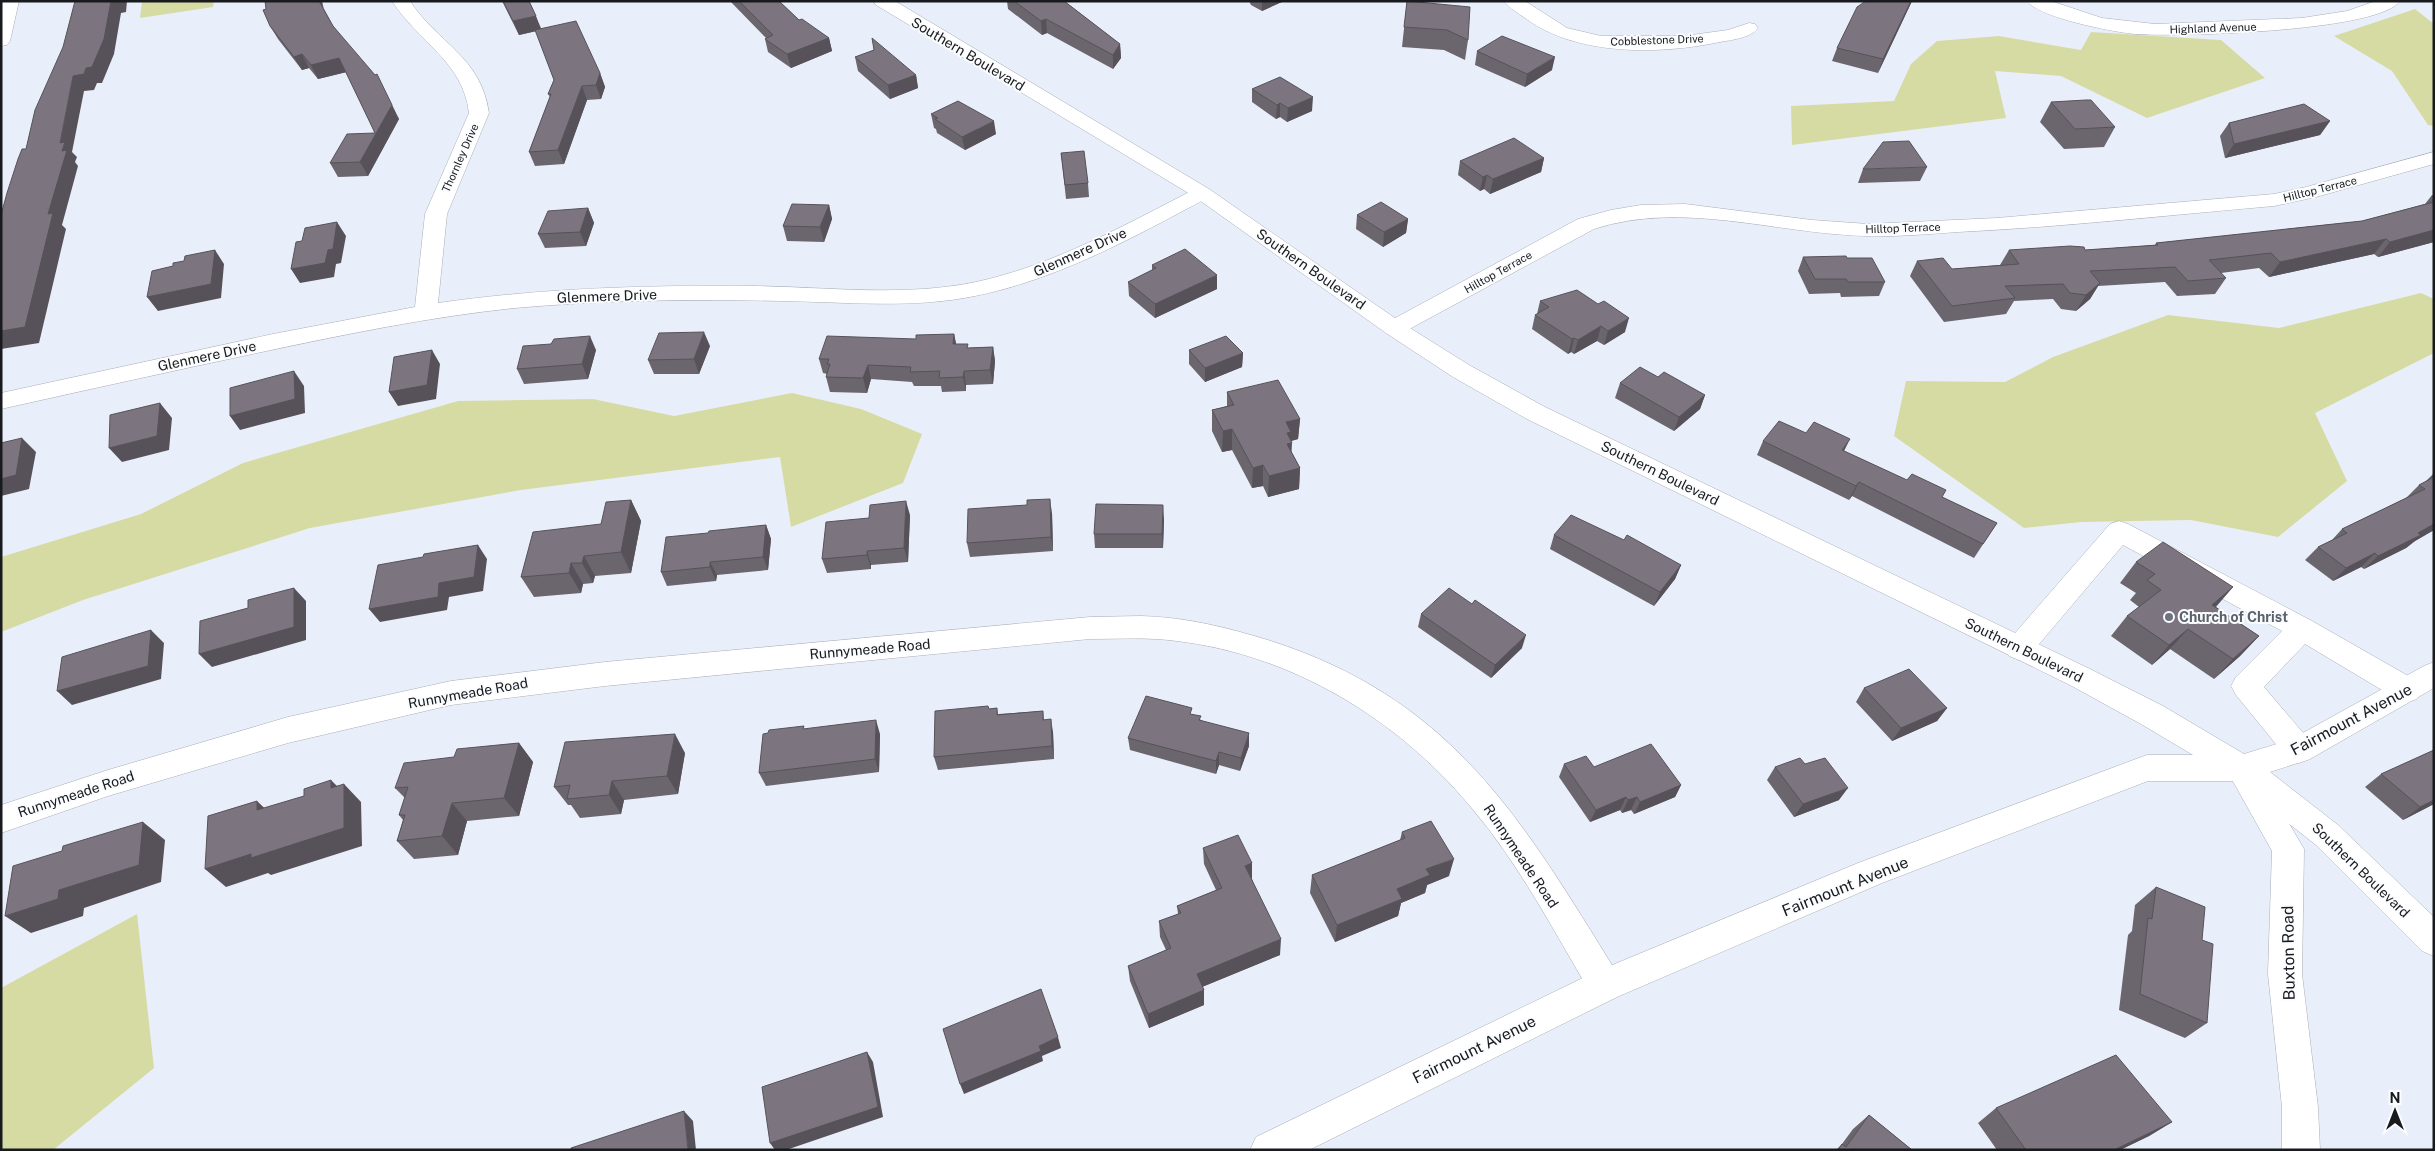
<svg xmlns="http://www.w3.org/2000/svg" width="2435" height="1151" font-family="'Public Sans',sans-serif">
	<rect width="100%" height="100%" fill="#e9effa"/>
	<!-- green -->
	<path fill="#d6dba4" d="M142,1H214L213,7L140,18Z
		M2415,9L2434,24V126L2428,125L2392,71L2334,36Z
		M2091,32L2221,40L2265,78L2147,118L2061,76L1995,71L2006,118L1792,145L1791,106L1894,101L1911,64L1937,41L1999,36L2081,50Z
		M2421,293L2434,299V353L2315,413L2347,481L2278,537L2191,520L2081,522L2024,528L1894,436L1906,381L2005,382L2053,357L2168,315L2279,328Z
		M792,393L861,409L922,434L903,483L791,527L780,457L521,490L310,528L83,600L1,632V557L141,514L243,463L458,401L593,399L674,416Z
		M137,914L154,1068L53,1150H1V988Z"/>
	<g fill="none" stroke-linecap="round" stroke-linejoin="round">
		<!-- minor casing -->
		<g stroke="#a9aeb8" stroke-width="1">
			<path id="minor" d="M1,1H19L10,41L7,45L1,46Z
				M392,1H410C437,43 481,56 489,113L447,214L438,303C543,288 648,285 754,286C827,287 904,297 976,282C1054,265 1125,225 1195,189L1202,187L1209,189L1212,193L1209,197C1134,237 1059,279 975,296C912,309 846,302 782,301C693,299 604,300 515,308C428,317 342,335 257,353C172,371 86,390 1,409V393L273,334L415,307L425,214L469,113C463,61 418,42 392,1Z
				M1504,1H1525L1567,28L1601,36H1684L1728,30L1749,23L1755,24L1758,28C1751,38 1731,40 1720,42C1659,55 1576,56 1525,18C1518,13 1509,8 1504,1Z
				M2027,1H2051L2102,18L2155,24L2302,18L2347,11L2376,1H2400C2378,32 2176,37 2135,34C2114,32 2039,18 2027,1Z
				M2434,152V164L2316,197L2274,206C2169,215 2063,227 1958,232C1928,234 1897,237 1867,236C1776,234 1683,200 1594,229L1402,333L1394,336L1386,333L1382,328L1386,323L1578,219L1611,210L1641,205L1685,204L1812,220L1868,224L1997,218L2274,194L2306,187Z
				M2119,521L2128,524L2312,621L2417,681L2422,690L2417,699L2407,702L2397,699L2305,644L2264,687L2310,741L2314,750L2310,759L2299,763L2288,759L2236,695L2231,686L2236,677L2282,631L2123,545L2029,656L2019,660L2009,656L2005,648L2009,640L2110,524Z
				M1141,616C1186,617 1229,628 1271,641C1454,700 1522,820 1617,973L1622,985L1617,997L1605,1002L1593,997C1554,932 1519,863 1470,806C1396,718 1292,655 1177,641C1148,637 1119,639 1090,639L605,686L451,705L288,743L108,796L1,833V805L108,770L288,717L451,681L605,662L1090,617Z
				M2241,756L2252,760L2304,849L2302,974L2318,1107L2320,1150H2282V1107L2268,974L2272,851L2226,769L2230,760Z"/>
		</g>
		<!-- major casing -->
		<g stroke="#a9aeb8" stroke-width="1">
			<path id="major" d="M873,1H895L1209,189L1402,323L1469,365L1545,407L2090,669L2163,706L2244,754L2290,740L2424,666L2434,662V688L2310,759L2270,772L2338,825L2434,917V956L2422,951L2316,845L2235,781H2148L1882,883L1617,997L1309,1150H1250L1256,1137L1593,973L1858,863L2136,759L2147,755H2193L2141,724L2070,685L1527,419L1453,377L1386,333L1195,197L876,5Z"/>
		</g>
		<!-- minor -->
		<use href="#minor" fill="#fff" fill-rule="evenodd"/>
		<!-- major -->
		<use href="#major" fill="#fff" fill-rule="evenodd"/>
	</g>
	<!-- wall -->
	<path fill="#6b656d" d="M502,1H529L541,28L600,73L605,87L601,99L587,100L564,164L535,166L529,152L550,97L548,94L554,80L536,31L519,35Z
		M730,1H779L799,20L829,38L832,51L791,68L768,52L765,39L766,38Z
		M1007,1H1064L1120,44L1121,58L1113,69L1047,33L1042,35L1008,9Z
		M1249,1H1284L1262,11L1251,5Z
		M1407,1L1468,40L1465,60L1444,50L1402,47Z
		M1866,1H1912L1878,73L1832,61L1837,48Z
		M324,9L333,26L399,119L368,176L338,177L330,163L375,133L346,72L318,79L309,68L302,70L278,39L270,26Z
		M874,50L916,75L918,88L890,99L858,71L855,57Z
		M1477,51L1552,70L1525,87L1475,65Z
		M1252,89L1312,111L1287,122L1280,117L1276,119L1252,102Z
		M2051,102L2115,127L2104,147L2064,149L2040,122Z
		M931,114L996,134L965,150L937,133L936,129L934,128Z
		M2330,121L2320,135L2225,158L2220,136L2229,123Z
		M1061,153L1088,183L1089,197L1066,199Z
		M1544,158L1541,172L1490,194L1484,189L1480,191L1458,175L1460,161Z
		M1927,167L1920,181L1858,183L1863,169Z
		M2432,195H2434V242L2378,257L2374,254L2269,277L2259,268L2221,273L2226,278L2215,294L2177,296L2165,282L2098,286L2090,299L2076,311L2061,309L2053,299L2014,301L2006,314L1944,322L1910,276L1917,261L1952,269L2000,265L2009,250H2085L2155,245L2156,243L2362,221L2425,204Z
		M829,205L832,219L824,242L787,241L783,226Z
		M588,208L594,223L586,246L545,248L538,234Z
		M1357,215L1408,219L1406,233L1383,247L1356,229Z
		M1803,257L1885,282L1879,296L1841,297L1840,293L1809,294L1798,271Z
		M1152,265L1217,289L1155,318L1129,296L1128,282L1152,270Z
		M1540,301L1625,332L1604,345L1597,341L1574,354L1571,352L1568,354L1532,329L1535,315L1537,314Z
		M954,334L956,344L968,348L993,347L995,361L993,384L966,385V391L942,392L941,386H914L912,382L871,379L867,393L830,392L826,377L827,374L823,373L819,359L916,339Z
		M551,344L596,350L588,379L524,384L517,369Z
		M710,346L699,374H654L648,360Z
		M1189,350L1243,353L1242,367L1205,382L1189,364Z
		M1658,377L1705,395L1700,409L1674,431L1615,398L1620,383Z
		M1227,392L1300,419L1298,439L1291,441V451L1300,468L1299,489L1268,497L1263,486L1252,488L1232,450L1222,452L1212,431V410L1227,406Z
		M1763,441L1844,451L1997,523L1974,558L1852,496L1849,500L1757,455Z
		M2434,473V530L2415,541L2406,548L2364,569L2361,567L2333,581L2305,560L2318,547L2332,540L2342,529L2406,498L2419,485L2425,482Z
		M631,500L641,521L631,573L595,576L593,583L583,584L581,593L534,597L521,577L601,524Z
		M1052,513L1053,551L970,557L967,543Z
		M910,515L908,562L871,565V569L827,573L822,559Z
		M1164,519L1163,548H1095L1094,534Z
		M766,525L771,539L768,570L717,575L716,581L667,586L661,572L708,533Z
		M1554,535L1624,540L1681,565L1675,579L1654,606L1550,549Z
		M2136,562L2233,587L2216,607L2259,636L2240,656L2214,679L2170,649L2152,665L2111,636L2127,616L2139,607L2130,600L2136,593L2120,583Z
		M1421,614L1522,648L1491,678L1418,627Z
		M1864,688L1947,708L1937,721L1892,741L1856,702Z
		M997,708L998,714L1043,711L1044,720L1053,732L1054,759L938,770L934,757L989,709Z
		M1192,714L1201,720L1249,746L1240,771L1219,765L1216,774L1130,750L1128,738Z
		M805,729L880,734L879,772L766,786L759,773Z
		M519,743L533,762L519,816L467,821L458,855L414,859L397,841L403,820L399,815L405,798L395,788L454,757Z
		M2434,750V804L2403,820L2365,787L2381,774Z
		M685,753L678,794L624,800L621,814L580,818L571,805H568L554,787Z
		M1564,764L1594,767L1681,785L1675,797L1634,814L1631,810L1622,813L1620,810L1590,822L1559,777Z
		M1805,764L1839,800L1794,817L1767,780L1775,767Z
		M1402,832L1449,876L1427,885L1425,893L1401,903L1398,916L1335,942L1310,893L1312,875L1400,840Z
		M1203,848L1252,863V879L1280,955L1202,987L1204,990V1005L1149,1028L1130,981L1128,966L1166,950L1160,937L1159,921L1178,914L1177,906L1216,890L1204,864Z
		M2156,887L2202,940L2207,1023L2185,1038L2119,1010L2128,935L2132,931L2135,905Z
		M1996,1108L2172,1122L2149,1136L2120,1150H1997L1978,1123Z
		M1869,1115L1912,1150H1836L1842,1144L1853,1129Z"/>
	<!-- shaded-wall -->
	<path fill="#575259" d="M111,1H127L126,12L121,13L114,54L102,83H97L94,90L84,91L72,152L77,157L75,162L78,166L62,225L66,229L39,343L1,349V331L48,214L62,151L60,143L73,76L86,68Z
		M319,1H322L324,10Z
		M1262,1H1284L1262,11Z
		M1911,1H1912L1878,73L1883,59Z
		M536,16L541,30L519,35L513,21Z
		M1046,19L1047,33L1042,35L1041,21Z
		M829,38L832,51L791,68L787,54Z
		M1120,44L1121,58L1113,69V55Z
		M302,54L309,68L302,70L294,57Z
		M1555,57L1552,70L1525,87L1527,74Z
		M339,58L347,72L318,79L311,65Z
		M600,73L605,87L601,99L596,85Z
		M377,74L399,119L368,176L360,162L392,105Z
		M916,75L918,88L890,99L888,85Z
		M582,86L587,100L564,164L558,150Z
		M1313,97L1312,111L1287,122L1288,108Z
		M1280,103V117L1276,119L1277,105Z
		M994,121L996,134L965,150L962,137Z
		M2330,121L2320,135L2225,158L2234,144Z
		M1544,158L1541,172L1490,194L1493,179Z
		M1487,175L1484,189L1480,191L1483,177Z
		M829,205L832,219L824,242L820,227Z
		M588,208L594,223L586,246L580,232Z
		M1408,219L1406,233L1383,247L1384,232Z
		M337,222L346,236L341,263L336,264L334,277L300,283L291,269L328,250Z
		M2434,230V242L2378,257L2390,242Z
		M2386,239L2374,254L2269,277L2280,262Z
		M215,250L224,264L221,298L158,311L147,297Z
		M1217,275V289L1155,318V304Z
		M2100,283L2090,299L2076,311L2086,295Z
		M1629,318L1625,332L1604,345L1608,331Z
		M1601,326L1597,341L1574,354L1578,340Z
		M704,332L710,346L699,374L694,359Z
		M954,334L957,348L953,344Z
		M590,336L596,350L588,379L582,364Z
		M1574,338L1571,352L1568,354L1572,339Z
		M993,347L995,361L993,384L990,370Z
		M432,350L440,364L436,399L398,406L389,392Z
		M1243,353L1242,367L1205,382V368Z
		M868,365L871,379L867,393L863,378Z
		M294,371L304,386L305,413L240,430L230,416Z
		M964,371L966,385V391L963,377Z
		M1705,395L1700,409L1674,431L1679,417Z
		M160,403L172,418L169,450L122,462L109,448Z
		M1300,419L1298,439L1291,441L1292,443L1291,463L1286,465V422Z
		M1232,429V450L1222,452L1223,431Z
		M22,438L36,452L29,489L1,496V479Z
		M1850,439L1843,453L1842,450Z
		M1263,465V486L1252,488L1253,468Z
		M1300,468L1299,489L1268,497L1269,476Z
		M1859,482L1852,496L1849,500L1856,486Z
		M1050,499L1052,513L1053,551L1051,537Z
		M631,500L641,521L631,573L621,552Z
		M906,501L910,515L908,562L904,548Z
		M1163,505L1164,519L1163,548L1162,534Z
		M2434,524V530L2415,541L2406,548L2364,569L2378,556Z
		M766,525L771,539L768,570L763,557Z
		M478,545L487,559L483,591L449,597L447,610L380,622L369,609L439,583Z
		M867,551L871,565V569L867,555Z
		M2375,553L2361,567L2333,581L2346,568Z
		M584,556L595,576L593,583L582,563Z
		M710,562L717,575L716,581L710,567Z
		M571,563L583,584L581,593L569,573Z
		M1681,565L1675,579L1654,606L1660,592Z
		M2233,587L2215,607L2212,605Z
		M294,588L306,601V640L212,667L199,654Z
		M2188,629L2170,649L2152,665L2169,645Z
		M151,630L164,643L161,679L72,705L57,691Z
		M1526,635L1522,648L1491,678L1495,665Z
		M2259,636L2240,656L2214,679L2233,659Z
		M1947,708L1937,721L1892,741L1901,728Z
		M1051,719L1053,732L1054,759L1052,746Z
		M876,720L880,734L879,772L875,759Z
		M1249,733V746L1240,771L1241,758Z
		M675,734L685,753L678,794L667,776Z
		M519,743L533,762L519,816L504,798Z
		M1219,752V765L1216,774V761Z
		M331,780L344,793V784L361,802L362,846L271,875L268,873L226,887L205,869L331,788Z
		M612,781L624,800L621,814L609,795Z
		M1681,785L1675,797L1634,814L1640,802Z
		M1848,788L1839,800L1794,817L1803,804Z
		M1626,797L1620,810L1590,822L1596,810Z
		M1637,797L1631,810L1622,813L1628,800Z
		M2434,800V804L2403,820L2420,807Z
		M257,801L277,820L257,810Z
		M452,803L467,821L458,855L442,836Z
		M143,822L165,840L161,882L84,908L83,916L31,933L5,916L59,890Z
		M1454,859L1449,876L1427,885L1425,893L1401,903L1398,916L1335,942L1337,925L1426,869Z
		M1252,863V879L1245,866Z
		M1281,939L1280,955L1197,989V974Z
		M1204,990V1005L1149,1028L1148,1014Z
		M1058,1037L1061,1048L1042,1056L1043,1061L964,1094L960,1084L1039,1046Z
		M867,1052L873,1062L883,1117L786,1150H775L770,1143Z
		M684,1111L693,1121L696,1150H688Z
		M2172,1122L2149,1136L2120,1150H2114Z"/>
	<!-- building -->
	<path fill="#7c757f" stroke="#575259" d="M75,1H111L104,39L92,67L86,68L84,74L73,76L60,143L65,142L62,151L67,150L48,214L53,213L25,327L1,331V215L7,193L18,159L22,149H26L35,110L63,47Z
		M265,1H319L333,26L375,75L377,74L392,105L360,162L330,163L347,134L375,133L339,58L311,65L302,54L294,57L270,26L263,10L266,9Z
		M503,1H529L536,16L513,21Z
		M739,1H779L799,20L802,19L829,38L787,54L765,39L773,35Z
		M1014,1H1064L1120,44L1113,55L1046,19L1041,21Z
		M1407,1L1470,7L1468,40L1447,30L1404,27Z
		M1866,1H1911L1883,59L1837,48L1857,7Z
		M576,21L600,73L596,85L582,86L558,150L529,152L551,94H548L554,80L535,30Z
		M1502,36L1555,57L1527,74L1477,51Z
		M872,38L916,75L888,85L855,57L874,50Z
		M1280,77L1313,97L1288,108L1280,103L1277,105L1252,89Z
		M2086,100H2091L2115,127L2075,129L2051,102Z
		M958,101L994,121L962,137L935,119L938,118L931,114Z
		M2304,104L2330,121L2234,144L2229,123Z
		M1514,138L1544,158L1493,179L1487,175L1483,177L1460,161Z
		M1909,141L1927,167L1863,169L1883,142Z
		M1084,151L1088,183L1065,185L1061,153Z
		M1381,202L1408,219L1384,232L1357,215Z
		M2434,202V230L2390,242L2386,239L2280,262L2271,253L2209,260L2226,278L2188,281L2175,267L2090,271L2100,283L2086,295L2070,293L2063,284L2005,286L2015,298L1952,306L1917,261L1943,258L1952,269L2019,264L2009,250L2070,246L2084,247L2085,250L2158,245L2156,243L2362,221Z
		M792,204L829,205L820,227L783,226Z
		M588,208L580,232L538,234L548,211Z
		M337,222L333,249L328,250L325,263L291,269L296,242L302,241L305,228Z
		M1185,249L1217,275L1155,304L1128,282L1156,268L1152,265Z
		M215,250L211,284L147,297L152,271L173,266V263L184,261L185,256Z
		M1846,256L1847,258H1872L1885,282H1848L1846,279H1815L1803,257Z
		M1577,290L1598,304L1604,301L1629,318L1608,331L1601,326L1578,340L1574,338L1572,339L1535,315L1549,307L1540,301Z
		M704,332L694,359L648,360L659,333Z
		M954,334L953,344H968L967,348L993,347L990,370L964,371L963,377L939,378L940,371L910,372L911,367L868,365L863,378L826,377L830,364H827L829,359H819L827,336L916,339V335Z
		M590,336L582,364L517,369L523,346L551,344L554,339Z
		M1226,336L1243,353L1205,368L1189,350Z
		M432,350L427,385L389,392L394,357Z
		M1640,367L1658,377L1664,372L1705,395L1679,417L1620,383Z
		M294,371L295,399L230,416V388Z
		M1278,380L1300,419L1286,422L1291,432L1287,433L1292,443L1287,444L1300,468L1269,476L1263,465L1253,468L1232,429L1223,431L1212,410L1234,405L1227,392Z
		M160,403L157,436L109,448L110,415Z
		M1779,421L1806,433L1814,422L1850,439L1842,450L1907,480L1912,474L1946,490L1942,497L1997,523L1983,544L1859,482L1856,486L1763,441Z
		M22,438L16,475L1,479V443Z
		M2434,477V524L2418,533L2421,535L2378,556L2375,553L2346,568L2318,547L2347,533L2342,529L2425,489L2419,485Z
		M1050,499L1051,537L967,543L968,509L1027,505V500Z
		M631,500L621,552L584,556L582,563H571L569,573L521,577L533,532L601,524L606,502Z
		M906,501L904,548L867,551V555L822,559L826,522L869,518L870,505Z
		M1096,504L1163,505L1162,534H1094Z
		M1571,515L1624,540L1627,535L1681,565L1660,592L1554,535Z
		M766,525L763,557L710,562V567L661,572L666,537L708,533L709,531Z
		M2163,542L2233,587L2212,605L2259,636L2233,659L2188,629L2169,645L2127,616L2161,590L2147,580L2155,574L2136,562Z
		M478,545L474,577L439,583L438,597L369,609L378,565L423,557L424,554Z
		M294,588V627L199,654L200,621L248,608V600Z
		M1449,588L1472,604L1475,600L1526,635L1495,665L1421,614Z
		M151,630L148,666L57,691L62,657Z
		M1909,669L1947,708L1901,728L1864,688Z
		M1146,696L1192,708L1190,714L1201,716L1199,720L1249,733L1241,758L1219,752L1216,761L1128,738Z
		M988,706L989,709L997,708V715L1043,711V720L1051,719L1052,746L934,757L935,711Z
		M876,720L875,759L759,773L763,734L768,733L769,730L804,726L803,729Z
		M675,734L667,776L612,781L609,795L567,799L570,785L554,787L565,742Z
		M519,743L504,798L452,803L442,836L397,841L405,815H399L408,787L395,788L404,763L454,757L457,749Z
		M1651,744L1681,785L1640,802L1637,797L1628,800L1626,797L1596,810L1564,764L1586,756L1594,767Z
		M2434,750V800L2420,807L2381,774Z
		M1800,758L1805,764L1825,758L1848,788L1803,804L1775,767Z
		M331,780V788L344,784V828L251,858V854L205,869L208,816L257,801V810L304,796V789Z
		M1431,821L1454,859L1426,869L1430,875L1397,889L1402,899L1337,925L1312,875L1405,838L1402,832Z
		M143,822L139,865L59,890L58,899L5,916L13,866L62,851L63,846Z
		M1238,835L1252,863L1245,866L1281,939L1197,974L1204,990L1148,1014L1128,966L1171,948L1159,921L1181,913L1177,906L1222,888L1203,848Z
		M2156,887L2205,907L2202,940L2213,944L2207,1023L2140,994L2148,918L2152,919Z
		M1041,989L1058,1037L1039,1046L1041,1051L960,1084L943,1029Z
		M867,1052L878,1107L770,1143L762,1087Z
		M2116,1055L2172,1122L2114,1150H2026L1996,1108Z
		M684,1111L688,1150H571V1148Z
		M1869,1115L1912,1150H1838L1842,1144L1846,1147Z"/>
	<!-- markers -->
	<circle fill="#6b7280" stroke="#fbfcfe" stroke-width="2" cx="2169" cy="617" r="5"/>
	<g text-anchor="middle" stroke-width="4" stroke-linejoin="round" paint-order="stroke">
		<!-- far-street labels -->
		<g font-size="11" fill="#181a1e" stroke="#fbfcfe">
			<text transform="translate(2213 28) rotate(-2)" y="4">Highland Avenue</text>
			<text transform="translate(1657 40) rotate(-2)" y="4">Cobblestone Drive</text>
			<text transform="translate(460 158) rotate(-66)" y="4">Thornley Drive</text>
			<text transform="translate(2320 189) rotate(-14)" y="4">Hilltop Terrace</text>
			<text transform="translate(1903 228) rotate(-2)" y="4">Hilltop Terrace</text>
			<text transform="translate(1498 272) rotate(-29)" y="4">Hilltop Terrace</text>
		</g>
		<!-- street labels -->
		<g font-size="14" fill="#181a1e" stroke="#fbfcfe">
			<text transform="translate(968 54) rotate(31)" y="5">Southern Boulevard</text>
			<text transform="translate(1080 252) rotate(-24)" y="5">Glenmere Drive</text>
			<text transform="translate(1311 269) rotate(35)" y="5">Southern Boulevard</text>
			<text transform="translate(607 296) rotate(-2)" y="5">Glenmere Drive</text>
			<text transform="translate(207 356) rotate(-12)" y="5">Glenmere Drive</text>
			<text transform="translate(1660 473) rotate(26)" y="5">Southern Boulevard</text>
			<text transform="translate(870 649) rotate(-5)" y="5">Runnymeade Road</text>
			<text transform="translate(2024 650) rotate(26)" y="5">Southern Boulevard</text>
			<text transform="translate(468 693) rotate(-10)" y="5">Runnymeade Road</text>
			<text transform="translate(76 794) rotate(-18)" y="5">Runnymeade Road</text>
			<text transform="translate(1521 856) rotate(56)" y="5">Runnymeade Road</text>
			<text transform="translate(2361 870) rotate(44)" y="5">Southern Boulevard</text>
		</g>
		<!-- worship labels -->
		<g font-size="14" font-weight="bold" fill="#5b616d" stroke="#fbfcfe" text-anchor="start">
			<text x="2179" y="622">Church of Christ</text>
		</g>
		<!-- near-street labels -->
		<g font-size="16" fill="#181a1e" stroke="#fbfcfe">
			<text transform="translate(2351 719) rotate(-28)" y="6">Fairmount Avenue</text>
			<text transform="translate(1845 886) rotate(-22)" y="6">Fairmount Avenue</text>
			<text transform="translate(2288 953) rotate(-91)" y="6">Buxton Road</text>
			<text transform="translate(1474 1049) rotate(-26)" y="6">Fairmount Avenue</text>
		</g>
	</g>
	<!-- border -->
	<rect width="2435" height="1151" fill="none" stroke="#181a1e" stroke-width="5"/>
	<!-- north arrow -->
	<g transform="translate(2395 1111)" stroke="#fbfcfe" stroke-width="4" paint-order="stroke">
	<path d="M0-4L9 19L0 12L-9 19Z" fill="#181a1e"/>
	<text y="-8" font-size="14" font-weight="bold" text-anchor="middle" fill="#181a1e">N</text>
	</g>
</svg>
